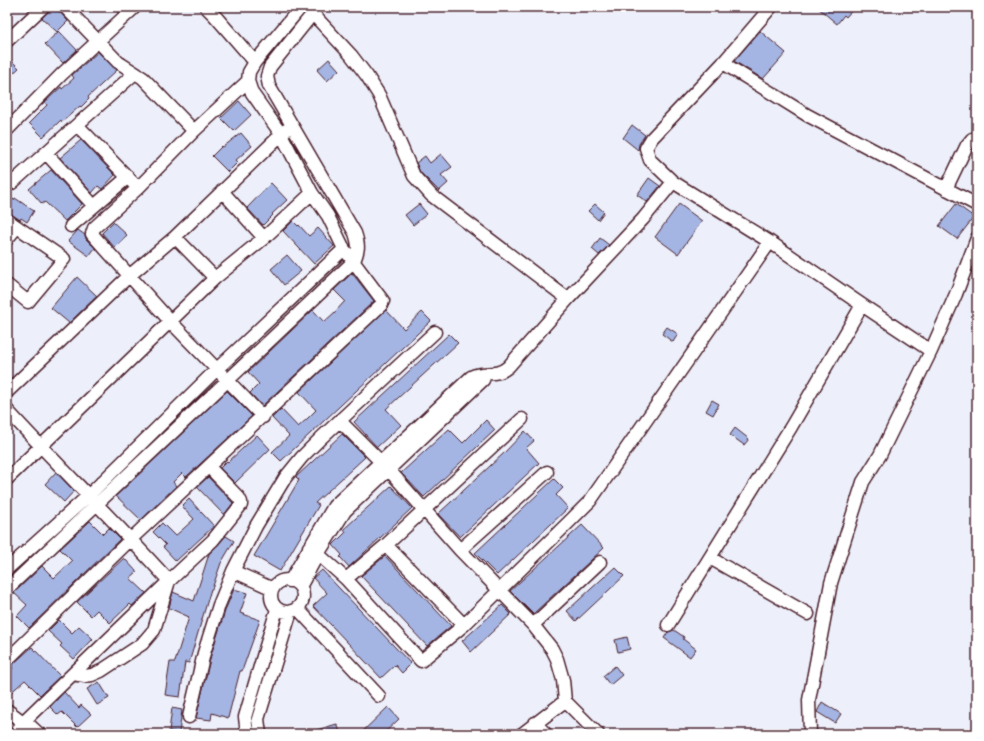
<svg xmlns="http://www.w3.org/2000/svg" width="984" height="741" font-family="Sriracha,sans-serif">
	<rect width="100%" height="100%" fill="#edf0fa"/>
	<filter id="ink" filterUnits="userSpaceOnUse"><feTurbulence type="fractalNoise" baseFrequency=".025" numOctaves="2"/><feDisplacementMap in="SourceGraphic" scale="8" xChannelSelector="R" yChannelSelector="G"/><feConvolveMatrix kernelMatrix="1 2 1 2 8 2 1 2 1" color-interpolation-filters="sRGB"/></filter>
	<g filter="url(#ink)">
		<!-- building -->
		<path fill="#a4b5e4" stroke="#4a1f2b" d="M50,7H55L68,21L57,32L42,18L48,12Z
			M817,7H855L846,17L844,15L837,24Z
			M59,31L77,50L63,63L45,44Z
			M760,31L786,53L763,79L734,61Z
			M98,52L117,70L88,97L89,99L81,107L80,106L62,122L61,120L43,137L29,123L47,105L45,102L61,87L62,89L74,78L72,75Z
			M7,56L19,68L7,79Z
			M329,59L339,70L327,81L317,70Z
			M239,101L251,115L234,131L221,118Z
			M632,125L645,135L639,144L638,150L623,138Z
			M241,133L252,146L236,160L238,162L228,172L212,156L222,146L223,147Z
			M81,140L115,175L102,189L98,186L92,193L60,158Z
			M441,154L452,167L441,175L448,183L439,191L420,172L416,163L425,156L430,163Z
			M51,170L82,204L65,221L45,202L42,204L29,189Z
			M649,178L660,186L647,202L637,195Z
			M271,183L287,200L272,214L273,215L263,225L247,208Z
			M7,195L14,200L15,198L34,211L27,222L21,218L20,220L7,211Z
			M419,204L427,214L413,225L405,215Z
			M595,204L604,212L598,220L588,211Z
			M679,204L702,221L678,254L655,237Z
			M956,204L974,217L957,239L939,226Z
			M293,221L298,226L299,225L309,236L318,228L334,246L314,264L283,231Z
			M113,222L127,235L115,248L102,233Z
			M78,230L85,235L86,239L95,248L89,256L68,241Z
			M600,238L609,245L599,255L592,249Z
			M287,255L301,271L284,285L271,269Z
			M352,273L374,301L262,406L250,393L259,384L248,372L313,310L324,322L335,312L345,301L334,290Z
			M77,277L97,296L69,323L51,308Z
			M386,310L404,329L422,312L431,321L281,461L272,452L289,436L272,418L281,409L298,427L308,418L316,410L299,392Z
			M667,327L678,334L673,342L662,334Z
			M449,334L458,343L386,409L401,425L377,447L354,422Z
			M227,391L252,416L186,477L182,473L173,482L176,486L141,520L116,496Z
			M712,400L719,404L713,415L706,411Z
			M486,420L495,430L424,497L401,473L449,429L463,443Z
			M735,428L749,439L744,445L730,435Z
			M525,431L534,441L526,448L539,463L460,537L438,514L503,454Z
			M342,434L365,457L315,503L319,505L280,571L254,556L299,480L296,477Z
			M257,435L270,449L235,483L220,468L227,461L228,462Z
			M56,472L74,491L64,502L45,484Z
			M208,477L233,503L224,515L197,487Z
			M554,479L563,488L556,495L568,508L497,575L475,553Z
			M391,486L412,508L349,567L340,557L342,555L333,545L346,532L344,529Z
			M189,499L214,526L176,561L163,547L166,545L153,532L162,523L175,536L182,530L194,519L182,506Z
			M90,521L103,534L109,528L120,539L29,628L17,616L27,605L14,593L42,566L54,578L72,561L60,549Z
			M582,525L604,548L533,614L510,591Z
			M226,536L234,541L221,563L212,589H211L189,663L185,662L180,697L165,695L170,662H175L189,617L169,608L173,592L194,601L209,554Z
			M385,556L451,626L427,646L361,576Z
			M124,558L137,572L130,578L146,593L132,606L130,604L110,623L97,610L91,616L77,602Z
			M615,567L624,576L576,621L567,611Z
			M322,570L411,664L402,673L395,665L381,678L313,606L327,593L313,578Z
			M234,589L247,593L240,613L260,620L242,671H240L228,718L212,713L211,720L196,718L211,655L226,608Z
			M502,605L511,614L471,652L462,641Z
			M59,620L72,633L79,626L93,639L74,659L60,646L62,644L48,631Z
			M674,630L684,637L683,639L696,649L690,657L664,638L668,632Z
			M627,637L630,649L618,652L615,640Z
			M32,647L60,676L40,695L25,680L7,696V673L13,668L11,666Z
			M615,666L622,675L610,685L603,676Z
			M99,682L109,698L97,705L87,689Z
			M64,692L79,708L81,705L91,714L77,727L62,712L58,715L50,707Z
			M822,702L841,714L835,723L817,712Z
			M388,707L399,719L383,734H360Z
			M172,708L182,710L179,733L169,731Z
			M337,724L341,734H309V732Z"/>
		<g fill="none" stroke-linecap="round" stroke-linejoin="round">
			<!-- minor casing -->
			<g stroke="#4a1f2b" stroke-width="15">
				<path id="minor" d="M65,7L118,62L143,78L194,131
					M206,7L215,16L255,62
					M771,7L723,63L652,138L646,148L650,160L673,182L770,242L862,305L931,351
					M313,14L351,55L367,76L379,95L414,176L431,195L568,299
					M7,41L43,7
					M723,63L807,115L977,205
					M248,81L194,131L138,188L94,228L92,234L170,321L263,417
					M77,125L138,188
					M7,130L62,74L135,7
					M46,153L94,206
					M12,183L135,73
					M946,189L967,145L972,139L977,138
					M222,191L264,238
					M7,220L64,259L28,302L7,285
					M71,226L128,177
					M175,237L215,278
					M7,239L17,227
					M7,392L129,276L175,237L286,130
					M7,410C60,468 116,522 169,581L23,722L16,734
					M340,421L389,470L460,550L533,625L552,649L557,659L563,680L565,701L598,734
					M7,479L215,278L264,238L312,193
					M386,545L464,625
					M309,547L318,554L346,579L421,661L464,625L569,522L590,501L770,242
					M460,550L547,472
					M710,558L808,614
					M7,569L88,496L216,370L344,249
					M233,571L273,589
					M346,579L386,545L522,419
					M271 596a16 16 0 1 1 32 0a16 16 0 1 1-32 0Z
					M290,581L334,506L471,377C484,370 495,378 508,367L568,299L643,219L673,182
					M300,587L318,554L345,511L483,380L485,374
					M7,589L354,261C359,249 359,245 355,233L269,86L267,76L270,67L318,7
					M297,608L379,696
					M533,625L600,562
					M668,625L791,427L862,305
					M7,660L131,539L381,305L383,301L344,249L328,216L312,193L281,134L252,93L248,81L249,72L255,62L301,7
					M73,674L85,676L92,675L101,671L142,644L154,630L169,581L213,540L241,505V502L239,498L209,467
					M7,710L23,722
					M189,717L204,653L219,605L233,571L256,526L285,478L302,457L321,438L435,332
					M25,721L39,734
					M535,723L546,734
					M247,734L245,717L277,609
					M260,734L258,719L291,611
					M522,734L565,701
					M810,734L809,700L831,583L863,482L880,455L931,351L956,294L977,238"/>
			</g>
			<!-- minor -->
			<use href="#minor" stroke="#fff" stroke-width="12"/>
		</g>
	</g>
	<!-- margin -->
	<rect width="984" height="741" fill="none" stroke="#fff" stroke-width="24"/>
	<rect x="12" y="12" width="960" height="717" fill="none" stroke="#4a1f2b" stroke-width="1.5" filter="url(#ink)"/>
</svg>
